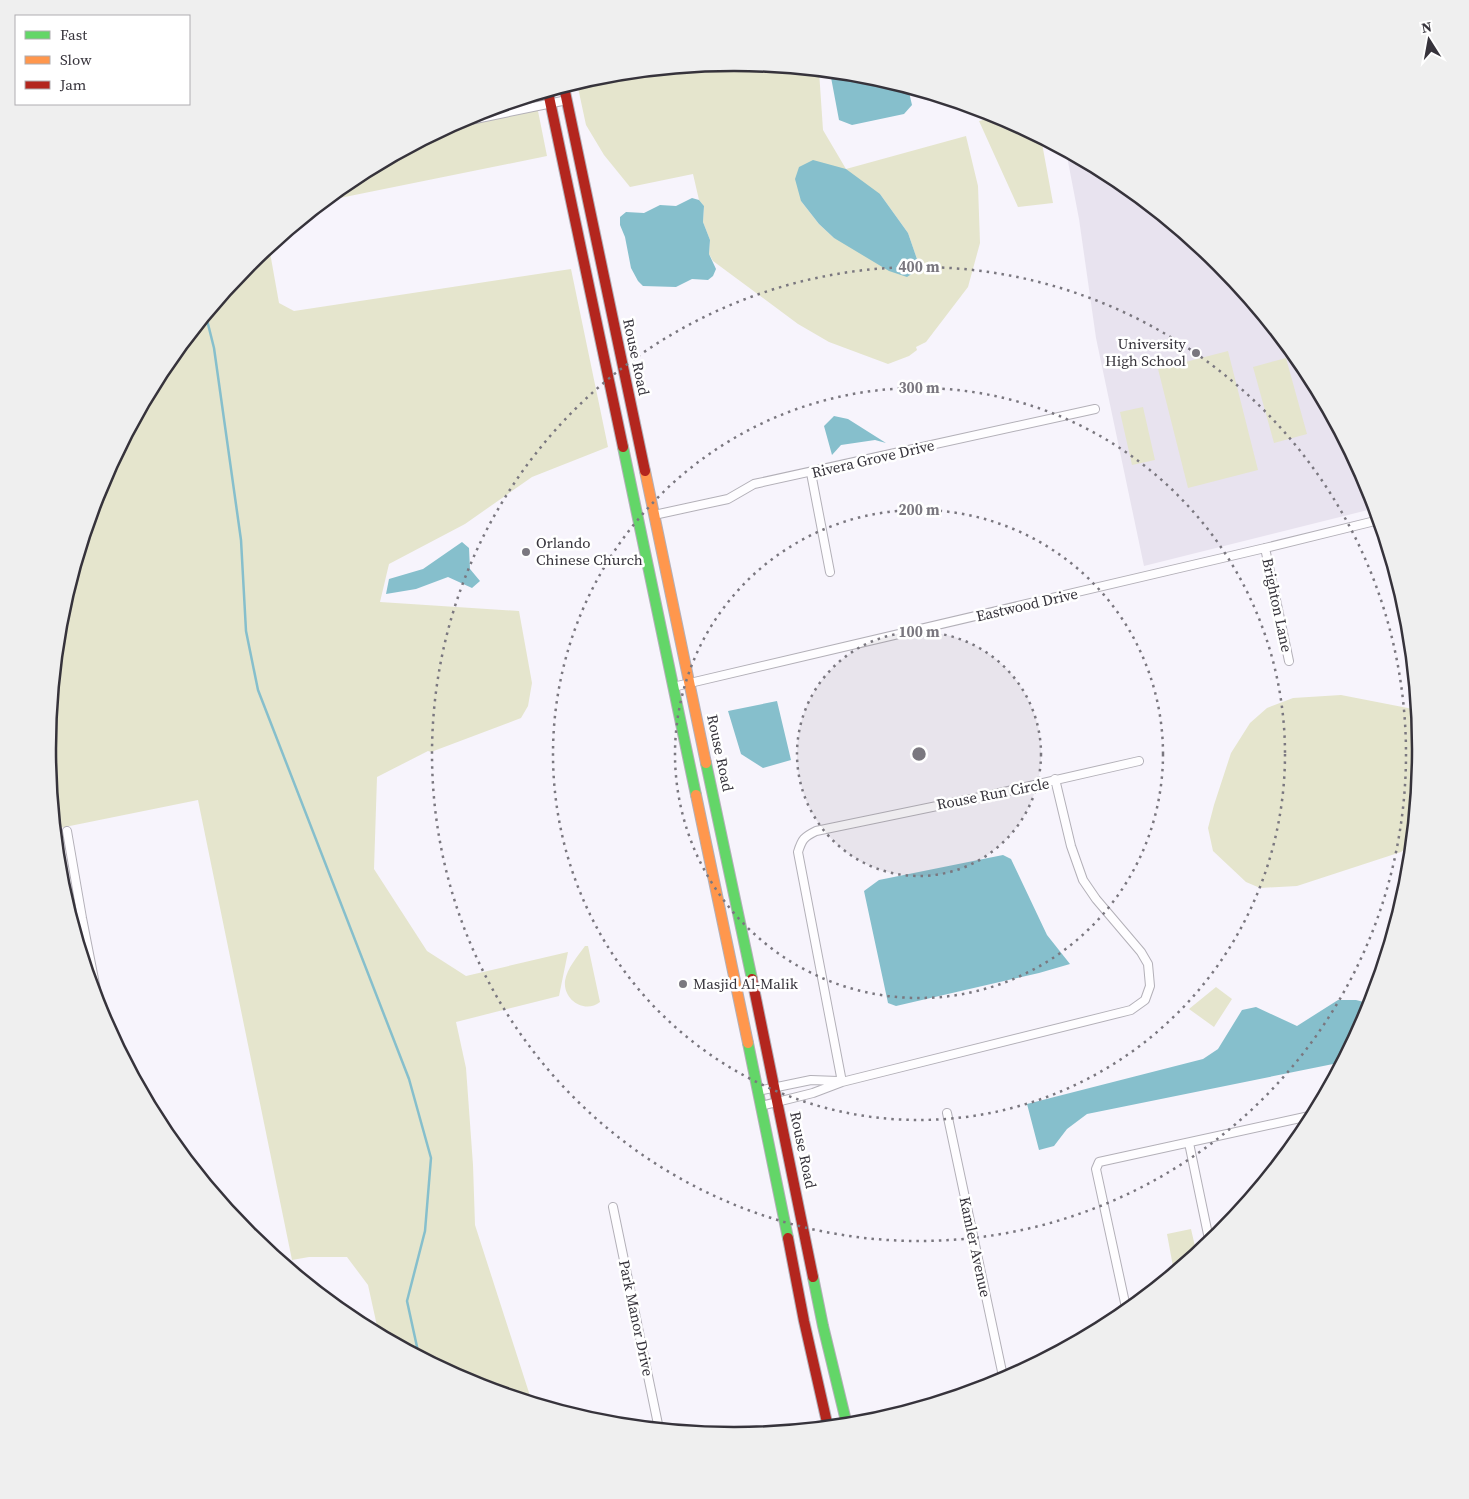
<svg xmlns="http://www.w3.org/2000/svg" width="1469" height="1499" font-family="'Source Serif 4',serif">
	<rect width="100%" height="100%" fill="#f7f4fc"/>
	<!-- built -->
	<path fill="#e8e3ef" d="M1066,151L1116,178L1220,264L1306,368L1369,487L1376,508L1144,566L1096,338L1079,219Z"/>
	<!-- green -->
	<path fill="#e5e5cd" fill-rule="evenodd" d="M735,63L819,71L823,130L846,169L966,136L978,186L980,243L968,287L926,342L916,347L917,350L909,356L888,364L829,342L798,324L713,261L709,254L710,240L703,222L704,206L699,200L693,174L630,187L604,155L586,125L577,83L601,76ZM880,194L908,233L918,262L834,238L819,224L801,201Z
		M535,96L547,156L325,201L353,178L472,115Z
		M1000,116L1041,138L1053,203L1018,207L979,121Z
		M269,247L279,303L294,311L571,269L608,447L532,477L465,524L389,564L380,602L519,611L532,683L528,706L521,718L431,752L428,751L377,777L374,869L427,951L466,976L568,952L559,996L456,1022L466,1068L473,1165L475,1225L532,1402L471,1384L379,1335L368,1285L347,1257H309L292,1260L198,800L55,829L48,749L61,615L100,486L163,368L249,264Z
		M1228,351L1258,470L1188,488L1158,369Z
		M1286,358L1307,434L1274,443L1253,367Z
		M1143,407L1155,460L1132,465L1120,412Z
		M1341,695L1418,710L1421,750L1412,844L1401,852L1297,886L1260,888L1246,882L1213,851L1208,828L1214,805L1231,753L1250,723L1267,708L1293,698Z
		M585,946H588L600,1002C585,1014 563,1000 565,981C567,968 578,956 585,946Z
		M1216,987L1232,999L1214,1027L1189,1009Z
		M1191,1229L1197,1255L1174,1272L1167,1234Z"/>
	<!-- water -->
	<path fill="#86bfcc" d="M830,72L869,76L908,88L912,105L904,114L852,125L839,120Z
		M813,160L846,169L880,194L908,233L918,262L913,273L907,277L889,271L834,238L819,224L801,201L795,179L799,167Z
		M692,198L699,200L704,206L703,222L710,240L709,254L716,269L713,276L708,280L692,279L676,287L643,286L638,281L631,268L625,237L620,225V217L626,212L644,213L660,205L676,206Z
		M834,416L848,419L886,443L875,440L841,445L832,455L824,426Z
		M462,542L469,548L470,569L480,581L472,588L448,577L416,589L386,594L389,579L423,569Z
		M777,701L791,760L763,768L741,754L728,711Z
		M1003,855L1011,859L1047,935L1070,964L1039,973L896,1006L888,1003L864,891L879,880Z
		M1338,1000H1356L1372,1004L1369,1013L1343,1062L1087,1114L1067,1129L1054,1146L1039,1150L1027,1104L1203,1059L1218,1049L1242,1010L1256,1007L1297,1026Z"/>
	<g fill="none" stroke-linecap="round" stroke-linejoin="round">
		<!-- stream -->
		<path stroke="#86bfcc" stroke-width="2.5" d="M206,316L214,348L241,540L246,631L258,690L409,1079L431,1158L425,1231L407,1301L419,1356"/>
		<!-- street casing -->
		<g stroke="#b3b0b8" stroke-width="10">
			<path id="street" d="M456,123L567,100
				M811,473L830,572
				M654,515L728,499L754,484L1095,409
				M1265,548L1289,661
				M673,687L1265,548L1379,520
				M67,831L82,918L101,1015
				M72,920L82,918
				M842,1082L798,852C802,839 804,837 816,831L995,794L1139,761
				M758,1091L811,1080L838,1081
				M761,1106L813,1093L842,1082L1131,1010L1145,1000L1150,986L1148,964L1141,952L1096,899L1083,880L1071,846L1055,779
				M947,1113L1004,1381
				M1189,1143L1210,1244
				M613,1207L659,1429
				M1127,1312L1096,1169L1099,1162L1314,1115"/>
		</g>
		<!-- fast casing -->
		<g stroke="#b3b0b8" stroke-width="12">
			<path id="fast" d="M623,447L696,795
				M706,763L752,979
				M748,1043L788,1238
				M813,1277L823,1326L847,1425"/>
		</g>
		<!-- slow casing -->
		<g stroke="#b3b0b8" stroke-width="12">
			<path id="slow" d="M645,471L706,763
				M696,795L748,1043"/>
		</g>
		<!-- jam casing -->
		<g stroke="#b3b0b8" stroke-width="12">
			<path id="jam" d="M564,87L645,471
				M548,92L623,447
				M752,979L813,1277
				M788,1238L804,1321L828,1427"/>
		</g>
		<!-- street -->
		<use href="#street" stroke="#fefdff" stroke-width="8"/>
		<!-- fast -->
		<use href="#fast" stroke="#63d668" stroke-width="10"/>
		<!-- slow -->
		<use href="#slow" stroke="#ff974d" stroke-width="10"/>
		<!-- jam -->
		<use href="#jam" stroke="#b3261e" stroke-width="10"/>
	</g>
	<!-- distance rings -->
	<circle cx="919" cy="754" r="122" fill="#7a777f" fill-opacity=".12"/>
	<g fill="none" stroke="#7a777f" stroke-width="2.5" stroke-dasharray="2.5 5">
		<circle cx="919" cy="754" r="122"/>
		<circle cx="919" cy="754" r="244"/>
		<circle cx="919" cy="754" r="366"/>
		<circle cx="919" cy="754" r="487"/>
	</g>
	<!-- markers -->
	<g fill="#7a777f" stroke="#fff" stroke-width="2">
		<circle cx="1196" cy="353" r="5"/>
		<circle cx="526" cy="552" r="5"/>
		<circle cx="683" cy="984" r="5"/>
	</g>
	<g text-anchor="middle" stroke-width="5" stroke-linejoin="round" paint-order="stroke">
		<!-- poi labels -->
		<g font-size="15" fill="#36333b" stroke="#fff" text-anchor="start">
			<text x="1186" y="349" text-anchor="end">University<tspan x="1186" dy="17">High School</tspan></text>
			<text x="536" y="548">Orlando<tspan x="536" dy="17">Chinese Church</tspan></text>
			<text x="693" y="989">Masjid Al-Malik</text>
		</g>
		<!-- street labels -->
		<g font-size="15" fill="#36333b" stroke="#fff">
			<text transform="translate(636 357) rotate(78)" y="5">Rouse Road</text>
			<text transform="translate(873 459) rotate(-13)" y="5">Rivera Grove Drive</text>
			<text transform="translate(1027 605) rotate(-13)" y="5">Eastwood Drive</text>
			<text transform="translate(1277 605) rotate(78)" y="5">Brighton Lane</text>
			<text transform="translate(720 753) rotate(78)" y="5">Rouse Road</text>
			<text transform="translate(993 794) rotate(-11)" y="5">Rouse Run Circle</text>
			<text transform="translate(803 1150) rotate(78)" y="5">Rouse Road</text>
			<text transform="translate(975 1247) rotate(78)" y="5">Kamler Avenue</text>
			<text transform="translate(636 1318) rotate(78)" y="5">Park Manor Drive</text>
		</g>
	</g>
	<!-- crop -->
	<path d="M0 0H1469V1499H0ZM56 749a678 678 0 1 1 1356 0a678 678 0 1 1-1356 0Z" fill="#efefef" fill-rule="evenodd"/>
	<path fill="none" stroke="#36333b" stroke-width="2.5" d="M56 749a678 678 0 1 1 1356 0a678 678 0 1 1-1356 0Z"/>
	<circle cx="919" cy="754" r="8" fill="#7a777f" stroke="#fff" stroke-width="2.5"/>
	<g font-size="15" text-anchor="middle" font-weight="bold" fill="#7a777f" stroke="#fff" stroke-width="5" stroke-linejoin="round" paint-order="stroke">
		<text x="919" y="272">400 m</text>
		<text x="919" y="393">300 m</text>
		<text x="919" y="515">200 m</text>
		<text x="919" y="637">100 m</text>
	</g>
	<!-- legend -->
	<rect x="15" y="15" width="175" height="90" fill="#ffffff" stroke="#afadb1"/>
	<rect x="25" y="31" width="25" height="8" fill="#63d668" stroke="#afadb1"/>
	<text x="60" y="40" font-size="15" fill="#36333b">Fast</text>
	<rect x="25" y="56" width="25" height="8" fill="#ff974d" stroke="#afadb1"/>
	<text x="60" y="65" font-size="15" fill="#36333b">Slow</text>
	<rect x="25" y="81" width="25" height="8" fill="#b3261e" stroke="#afadb1"/>
	<text x="60" y="90" font-size="15" fill="#36333b">Jam</text>
	<!-- north arrow -->
	<g transform="translate(1429 40) rotate(349)" stroke="#ffffff" stroke-width="4" paint-order="stroke">
	<path d="M0-4L9 19L0 12L-9 19Z" fill="#36333b"/>
	<text y="-8" font-size="14" font-weight="bold" text-anchor="middle" fill="#36333b">N</text>
	</g>
</svg>
